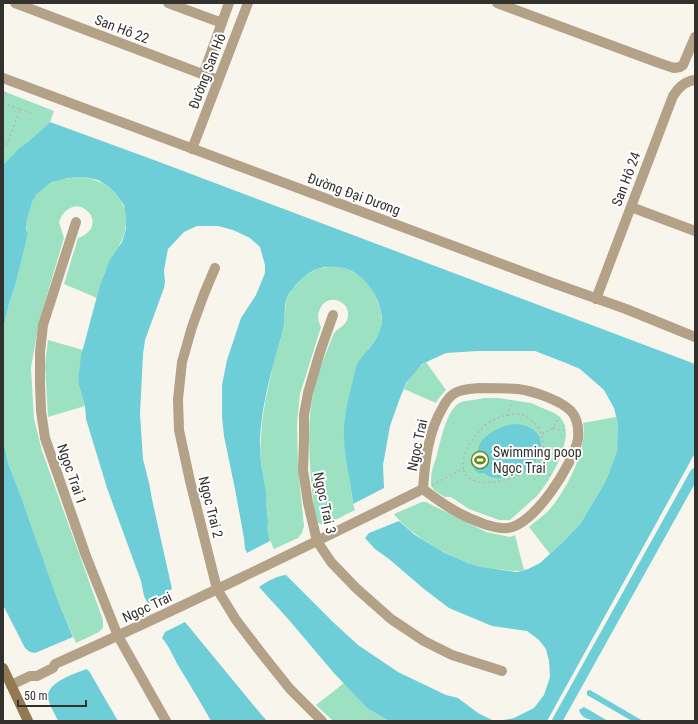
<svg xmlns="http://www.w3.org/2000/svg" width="698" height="724" font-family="'Roboto Condensed',sans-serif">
	<rect width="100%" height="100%" fill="#f8f5ed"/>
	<!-- green -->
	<path fill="#9ce1c2" d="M3,91L54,111L50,122L29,141L19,148L3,165Z
		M84,177C99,181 109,184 118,197C120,200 122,202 123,205C129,216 126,233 120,244C117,250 112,256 109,262C103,274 100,286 97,298L64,284L78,238C89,234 97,225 90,214C88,212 86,209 83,208C72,203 62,212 59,222L64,238L39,322L31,368L34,419L42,451L103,620V628L99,632L76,643L57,598L20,494L8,463L3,438V330L9,304L17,279L28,234C21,217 34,192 50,182C57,178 76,178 84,177Z
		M335,266L347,269L360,276L368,283L376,297L381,312L382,321L380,332L376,339L361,359L354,377L347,407L344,437L353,504L355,510C348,513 330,524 323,524C319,524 317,522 315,519C311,478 305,436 313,394C317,373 326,353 334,333C338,328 344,327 347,320C354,302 327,291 320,309C317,315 318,322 321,327L300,394L297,423L298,467L304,526L302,533L298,538L274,549L267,533L268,520L265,492L260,452L262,423L265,402L274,361L284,327L285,310L287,298L293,288L305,276L317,269Z
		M48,340L83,350L78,382L85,406L48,417L45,365Z
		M426,362L446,390L439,398L436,403L404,389C407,380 418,366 426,362Z
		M484,398H498L531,403L554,413L560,417L565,425L566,435L564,446L558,463L548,481L538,495L510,520H499L469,509L451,497H445L435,491L431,486C431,479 431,473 433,467C434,463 436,459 437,455C440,442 447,410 459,403C466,400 476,400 484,398Z
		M616,417L618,424L617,451L609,473L604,484L581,523L563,542L550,554L529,527C534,522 541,518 546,513C564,496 589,447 583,423Z
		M422,502H426L486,532L510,537L515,535L524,570C515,572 508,570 499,569C493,569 487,568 481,567C456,561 409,535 394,514Z
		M344,683L367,708L386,719L385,721H333L316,705Z"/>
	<!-- water -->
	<path fill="#6dced8" d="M50,122L154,160L695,364V453L547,721H389L367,708L333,672L289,620L259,587C268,581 276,576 286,575L334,623L358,645L398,672L446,695L458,698L478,713L492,720H504L514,718L534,708L544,695L550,677L549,661L546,649L539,640L527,631L492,626L449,608L424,589L389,559L375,549L365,538L369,533L399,521L415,535L445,553L468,563L481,567L517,572L528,569L540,563L563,542L581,523L604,484L609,473L617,451L618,424L614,408L604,390L580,369L566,363L535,351H478L446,353L422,364L406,383L400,398L390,426L383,465L384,488L353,504C351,482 345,461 344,438C343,419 349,395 354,376C355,372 356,368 357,364C359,360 363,356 366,352C376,341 385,327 381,312C377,293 365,276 347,269C338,266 326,266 317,269C306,273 292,287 287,298C283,309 286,320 283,330C272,369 259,411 260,452C261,466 264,480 266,494C266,503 267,512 268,521C268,525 267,529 268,533C268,536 270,539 270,541L247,553L245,549L244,538L235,489L224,436L222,417V385L227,360L241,318L256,295L265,273V265L260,247L250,238L233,230L218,226H197L184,232L168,249L164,270L165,282L164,288L145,340L143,354L140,414L143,459L149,483L153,504L172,589L148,604L144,596L141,581L107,488L86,419L85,406L78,382L81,356L100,285L109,261L122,242L126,229V218L124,205L116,194L109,187L98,180L84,177L68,178L51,182L37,194L32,202L27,218L26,229L28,234L17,279L9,304L3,330V165L19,148L29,141Z
		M516,424C550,427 547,459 522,473C518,475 512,476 507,477C499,479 491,479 484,473C476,474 475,470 471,464C472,460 475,459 476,456C478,452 478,447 480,443C488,432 503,425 516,424Z
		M3,438L8,463L20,494L57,598L73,637L35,653L30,652L25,648L3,605Z
		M185,622L260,713L267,721H211C201,703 190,685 179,667C173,657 170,647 162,638L165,632Z
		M86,669L89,671L118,721H58C55,714 49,705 48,698C46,682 75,674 86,669Z
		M590,690L643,721H632L587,695V691Z
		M584,707L608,721C599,721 582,722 579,710Z"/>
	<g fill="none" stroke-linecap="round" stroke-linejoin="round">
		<!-- canal -->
		<path stroke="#6dced8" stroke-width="10" d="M557,721L695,473"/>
		<!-- path -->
		<path stroke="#b8b6af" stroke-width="1.5" stroke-dasharray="2 3" stroke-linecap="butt" d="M3,98L5,92
			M3,103L20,109L7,144L3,142
			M20,109L34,114
			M507,416L512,401
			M553,428L558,430H566
			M542,434L553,428C555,423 556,421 561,419
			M529,469C537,474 543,474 552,475
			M534,480L540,474
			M432,485L463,469C463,463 464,455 467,449C468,444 473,440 475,436C478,433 480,430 483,427C493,418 510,412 523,415C527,416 532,421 535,424C539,427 541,432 542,437C550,467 515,481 491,482C485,483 478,483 473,480C468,478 465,474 463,469"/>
		<!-- minor -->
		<path stroke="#b3a188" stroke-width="10" d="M15,3L218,80
			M168,3L222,23
			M497,3L659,63L674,68L680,67L683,65L695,37
			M203,75L229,3
			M631,207L695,231
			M76,222L43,325L40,352V384L41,411L45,438L86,556L118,636L166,721
			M215,268L204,294L192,327L182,362L178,399L179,430L190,481L217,589L236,620L262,654L290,689L322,721
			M596,299L673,96C678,88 685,81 695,80
			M333,315L320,352L308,393L304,415V439L303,470L308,503L317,541L331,562L356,588L391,619L424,641L452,655L502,671
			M479,388C492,388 505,388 518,389C533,391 560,400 571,411C578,419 579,429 578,439C573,464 534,526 507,528C499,529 491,526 484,524C459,515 444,505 423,489C425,461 428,432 443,407C446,401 450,396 455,393C462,389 471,389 479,388Z"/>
		<!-- tertiary -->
		<path stroke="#b3a188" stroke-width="10" d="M3,78L550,282L626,309L695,337
			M192,149L248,3
			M11,685L30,676H37L53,668L55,664C179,609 301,549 423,489"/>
		<!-- secondary -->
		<path stroke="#937952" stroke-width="10" d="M3,668L28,721"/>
	</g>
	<!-- icons -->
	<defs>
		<g id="stadium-ring" transform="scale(0.9)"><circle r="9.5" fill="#fff" stroke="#5f8916" stroke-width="1.5"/><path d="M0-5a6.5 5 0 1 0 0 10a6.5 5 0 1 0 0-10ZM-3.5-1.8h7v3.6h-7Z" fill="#5f8916"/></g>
	</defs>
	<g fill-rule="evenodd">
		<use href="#stadium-ring" x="480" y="460"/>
	</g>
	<g text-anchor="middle" stroke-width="4" stroke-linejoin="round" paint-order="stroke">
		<!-- street labels -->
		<g font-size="14" fill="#32312e" stroke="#fff">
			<text transform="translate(122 29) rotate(21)" y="5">San Hô 22</text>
			<text transform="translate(207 71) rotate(-69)" y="5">Đường San Hô</text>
			<text transform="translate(626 179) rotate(-69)" y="5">San Hô 24</text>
			<text transform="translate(354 194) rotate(20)" y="5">Đường Đại Dương</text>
			<text transform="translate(417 445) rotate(-78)" y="5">Ngọc Trai</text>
			<text transform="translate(72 474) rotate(71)" y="5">Ngọc Trai 1</text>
			<text transform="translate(325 503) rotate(78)" y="5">Ngọc Trai 3</text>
			<text transform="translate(211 507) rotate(76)" y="5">Ngọc Trai 2</text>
			<text transform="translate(147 607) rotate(-25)" y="5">Ngọc Trai</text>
		</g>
		<!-- poi labels -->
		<g font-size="14" fill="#32312e" stroke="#fff" text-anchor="start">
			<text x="493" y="457">Swimming poop<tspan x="493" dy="16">Ngọc Trai</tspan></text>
		</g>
	</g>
	<!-- border -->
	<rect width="698" height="724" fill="none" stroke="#32312e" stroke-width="8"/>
	<!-- scale -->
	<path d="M18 700v6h68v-6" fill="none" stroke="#32312e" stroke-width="2"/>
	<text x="24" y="700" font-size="12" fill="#32312e" stroke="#ffffff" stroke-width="3" paint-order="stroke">50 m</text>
</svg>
